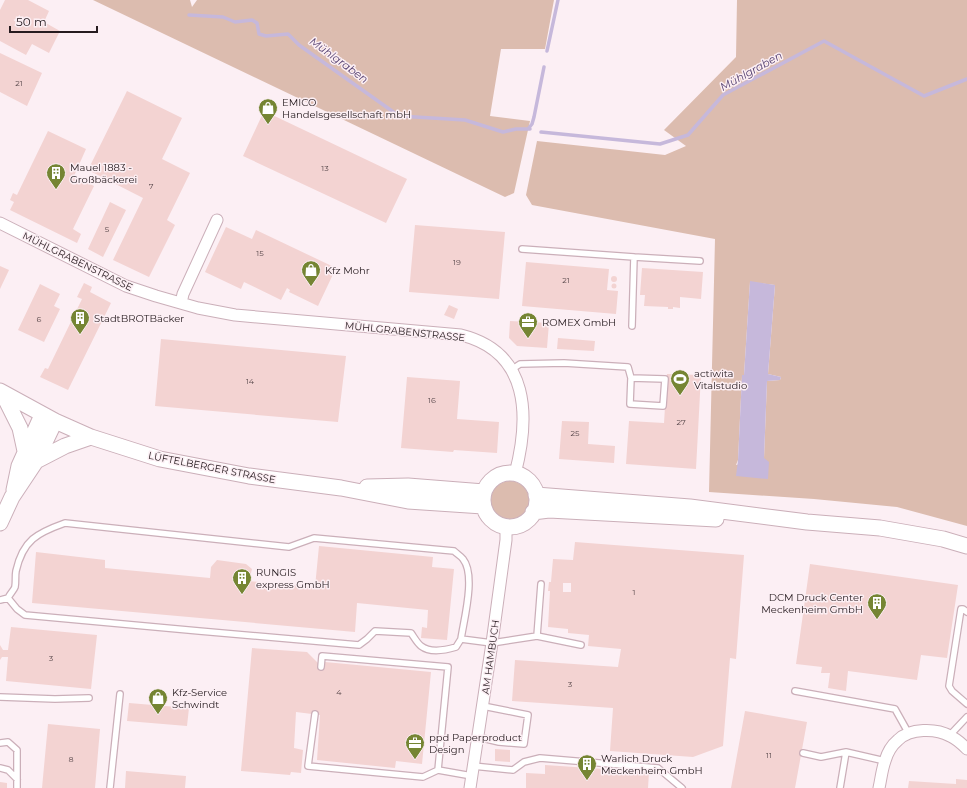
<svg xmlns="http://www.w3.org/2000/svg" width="967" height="788" font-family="Montserrat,sans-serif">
	<rect width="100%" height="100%" fill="#fceff4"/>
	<!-- green -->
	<path fill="#dcbcaf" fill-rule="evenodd" d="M93,0H190L192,7L197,0H554L545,49H501L490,116L530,121L514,193L505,197Z
		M737,0H967V526L897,507L814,499L709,492L715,239L532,205L526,195L537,141L665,155L686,146L664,130L736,57ZM750,282L775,285L768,374L781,377L780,380L767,381L764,458L736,465L738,460L742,376L744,375Z
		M491 500a19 19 0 1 1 38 0a19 19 0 1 1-38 0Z"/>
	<!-- water -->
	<path fill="#c6b8db" d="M750,281L775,285L768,374L781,377L780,380L767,381L764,458L769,462L768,479L736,476L738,460L742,375H744Z"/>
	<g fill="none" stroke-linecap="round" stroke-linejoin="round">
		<!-- stream -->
		<path stroke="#c6b8db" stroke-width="3.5" d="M189,15L223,17L235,22L252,20L257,23L259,34L266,36L288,34L299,45L399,116L465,120L503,132L516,129H530
			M547,51L558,0
			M528,129L532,124L534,117L544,67
			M541,132L660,144L688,135L723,95L824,41L924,96L967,79"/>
	</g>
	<!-- building -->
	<path fill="#f3d3d2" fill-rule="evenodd" d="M5,0H28L49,11L44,22L60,31L49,53L32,44L26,55L0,41V10Z
		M0,53L42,73L27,106L0,92Z
		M127,91L182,118L162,159L190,173L167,220L175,225L149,277L113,260L143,198L88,170Z
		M264,111L407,179L386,223L243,156Z
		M48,131L86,149L74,176L94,186L73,229L81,234L77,243L10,210L14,202L10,200L13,193L17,195Z
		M110,202L126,210L103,257L88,249Z
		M415,225L505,232L499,299L409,292Z
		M226,227L252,239L256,230L336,268L318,306L289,292L290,290L287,288L281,300L244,282L241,289L205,272Z
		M526,262L609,269L607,290L618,291L616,314L522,306Z
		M0,266L9,270L0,289Z
		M642,268L703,272L701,299L680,297V308L673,307V309H668V307L644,306L645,295H640Z
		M611 279a3 3 0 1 1 6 0a3 3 0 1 1-6 0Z
		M84,283L92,287L90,292L111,303L68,390L40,377L45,368L48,369L82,299L77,297Z
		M611.5 286a2.5 2.5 0 1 1 5 0a2.5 2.5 0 1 1-5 0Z
		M40,284L60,294L54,306L60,309L44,342L18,330Z
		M449,305L458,309L454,319L444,315Z
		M510,321L549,323L547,348L517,346L509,338Z
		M558,338L595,341L594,351L557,349Z
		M161,339L346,356L338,422L155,406Z
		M667,374L701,375L696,469L626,464L629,421L664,423Z
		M407,377L460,381L457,419L499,422L497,453L454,450L453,452L401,448Z
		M562,421L589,422L588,444L615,446L614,463L559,459Z
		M575,542L744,555L736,659L730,658L723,746L693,757L610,751L613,708L512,701L515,660L618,667L621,649L588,646L589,635L568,633V629L548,627L550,591H548L549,582H551L553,559L573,560ZM563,583H571V592H563Z
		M319,546L433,557L432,567L454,569L447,640L421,638L422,627L427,628L428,610L357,603L355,632L32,603L36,552L105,560V568L210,578L211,567L217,560L246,564L252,569L249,581L315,587Z
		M810,564L958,585L947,658L921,655L917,680L848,671L846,691L828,688L830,673H821L822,667L796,664Z
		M11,627L97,635L91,689L6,681L8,657H2L0,660V645L3,650H8Z
		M252,648L307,652L319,664V667L325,668V662L431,672L422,764L396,761L395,768L317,760L320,715L296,712L294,748L303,750L301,773L291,772L290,775L241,771Z
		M129,703L189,708L187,726L127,721Z
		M745,711L807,722L795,788H731Z
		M48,724L100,729L95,788H42Z
		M495,749L510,750V762L495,761Z
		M545,765L649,772L648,788H526V773L545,774Z
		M126,771L186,776L185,788H125Z
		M956,779L967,780V788H908L909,781L956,784Z
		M0,782L7,783V788H0Z"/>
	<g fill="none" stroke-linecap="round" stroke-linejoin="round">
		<!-- service casing -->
		<g stroke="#cbafb9" stroke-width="8">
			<path id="service" d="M522,249L634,257L632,326
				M634,257L700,261
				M511,370L520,364L564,363L628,367L631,378L665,379L663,406L630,404L631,378
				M8,598L17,609L25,615L199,631L359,645L367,639L375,631L411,633C414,637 417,643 421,646C430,653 446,650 456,647L461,639
				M0,600L8,598C10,594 14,590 15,587C16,582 15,576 16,571C23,540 37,533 65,523L289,547L314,538L454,551C457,554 461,556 463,559C476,575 464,619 461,639L492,643L537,636L541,584
				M967,612L963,609H961L949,686L952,691L967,704
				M537,636L581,645
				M321,667L322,656L448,667L438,770L472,776
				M795,691L895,709L909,734
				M0,697L55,699L89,698
				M315,714L308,766L423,777L438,770
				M950,735L967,717
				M478,737L499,742L524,744L528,715L483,706
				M0,743L8,742L17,750V788
				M803,753L821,757L846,752
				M473,766L513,770L524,762L540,758L658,768L682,788
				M0,768L8,770L17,779
				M110,788L120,694
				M840,788L846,752L885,761"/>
		</g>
		<!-- minor casing -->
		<g stroke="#cbafb9" stroke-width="13">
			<path id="minor" d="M0,223L126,286L156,296L198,308L235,315L461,335C530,352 530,417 515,474
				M181,303L183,294L217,220
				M470,788L492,643L506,540V526
				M879,788C881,779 882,769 885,761C887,754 892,745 898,740C910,728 936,728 950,736C957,739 962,744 967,749"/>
		</g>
		<!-- secondary casing -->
		<g stroke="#cbafb9" stroke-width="17">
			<path id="secondary" d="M0,391L55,421L91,437L160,459L249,476L341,488L408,501L483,506
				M2,392L20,428L25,451
				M36,461L65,446L91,437
				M483 500a27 27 0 1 1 54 0a27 27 0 1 1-54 0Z
				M367,487L408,486L484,492
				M14,490L19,466L42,415
				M536,495L690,507L807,522L880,528L943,539L967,546
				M533,512L549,510L716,519
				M0,523L12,497L36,461L55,421"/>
		</g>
		<!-- service -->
		<use href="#service" stroke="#fff" stroke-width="5.5"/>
		<!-- minor -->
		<use href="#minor" stroke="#fff" stroke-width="11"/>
		<!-- secondary -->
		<use href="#secondary" stroke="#fff" stroke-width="15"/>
	</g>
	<!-- icons -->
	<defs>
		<g id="shop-pin" transform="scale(1)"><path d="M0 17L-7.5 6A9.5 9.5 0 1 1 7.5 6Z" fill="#758533" stroke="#fceff4"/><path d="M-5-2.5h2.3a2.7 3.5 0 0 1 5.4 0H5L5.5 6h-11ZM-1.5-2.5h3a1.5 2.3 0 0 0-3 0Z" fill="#fff"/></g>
		<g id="building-pin" transform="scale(1)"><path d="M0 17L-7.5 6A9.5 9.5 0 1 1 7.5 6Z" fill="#758533" stroke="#fceff4"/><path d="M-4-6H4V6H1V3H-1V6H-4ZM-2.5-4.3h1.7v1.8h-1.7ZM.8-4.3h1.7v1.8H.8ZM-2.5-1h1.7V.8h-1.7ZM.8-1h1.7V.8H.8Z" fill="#fff"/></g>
		<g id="office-pin" transform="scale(1)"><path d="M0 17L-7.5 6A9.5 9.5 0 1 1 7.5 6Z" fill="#758533" stroke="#fceff4"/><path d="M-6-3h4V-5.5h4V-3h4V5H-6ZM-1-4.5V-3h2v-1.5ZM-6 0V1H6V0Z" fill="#fff"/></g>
		<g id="stadium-pin" transform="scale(1)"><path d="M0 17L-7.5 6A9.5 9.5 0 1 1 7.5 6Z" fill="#758533" stroke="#fceff4"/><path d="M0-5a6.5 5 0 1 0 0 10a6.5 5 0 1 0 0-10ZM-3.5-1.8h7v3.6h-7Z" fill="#fff"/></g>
	</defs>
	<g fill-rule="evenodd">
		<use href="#shop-pin" x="268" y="108"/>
		<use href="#building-pin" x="56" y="173"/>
		<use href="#shop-pin" x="311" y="270"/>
		<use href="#building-pin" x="80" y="318"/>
		<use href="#office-pin" x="528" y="322"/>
		<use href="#stadium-pin" x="680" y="379"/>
		<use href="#building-pin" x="242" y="578"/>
		<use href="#building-pin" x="877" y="603"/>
		<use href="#shop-pin" x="158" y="698"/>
		<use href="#office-pin" x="415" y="743"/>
		<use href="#building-pin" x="587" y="764"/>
	</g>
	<g text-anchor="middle" stroke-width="3" stroke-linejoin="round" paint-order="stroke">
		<!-- number labels -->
		<g font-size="8" fill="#59494c">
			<text x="19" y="86">21</text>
			<text x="325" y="171">13</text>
			<text x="151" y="189">7</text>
			<text x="107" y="232">5</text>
			<text x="260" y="256">15</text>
			<text x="457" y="265">19</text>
			<text x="566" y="283">21</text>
			<text x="39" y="322">6</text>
			<text x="250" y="384">14</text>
			<text x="432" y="403">16</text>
			<text x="681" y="425">27</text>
			<text x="575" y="436">25</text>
			<text x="634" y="595">1</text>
			<text x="51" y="661">3</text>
			<text x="570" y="687">3</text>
			<text x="339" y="695">4</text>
			<text x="769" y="758">11</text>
			<text x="71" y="762">8</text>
		</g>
		<!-- poi labels -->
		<g font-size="10" fill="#261b1f" stroke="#fceff4" text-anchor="start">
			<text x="282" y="106">EMICO<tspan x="282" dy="12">Handelsgesellschaft mbH</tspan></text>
			<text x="70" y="171">Mauel 1883 -<tspan x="70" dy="12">Großbäckerei</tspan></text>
			<text x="325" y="274">Kfz Mohr</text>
			<text x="94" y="322">StadtBROTBäcker</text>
			<text x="542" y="326">ROMEX GmbH</text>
			<text x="694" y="377">actiwita<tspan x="694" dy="12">Vitalstudio</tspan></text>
			<text x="256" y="576">RUNGIS<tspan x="256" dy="12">express GmbH</tspan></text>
			<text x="863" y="601" text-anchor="end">DCM Druck Center<tspan x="863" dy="12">Meckenheim GmbH</tspan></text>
			<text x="172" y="696">Kfz-Service<tspan x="172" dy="12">Schwindt</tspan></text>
			<text x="429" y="741">ppd Paperproduct<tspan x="429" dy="12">Design</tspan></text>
			<text x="601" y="762">Warlich Druck<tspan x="601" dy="12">Meckenheim GmbH</tspan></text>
		</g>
		<!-- street labels -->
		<g font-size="10" fill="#261b1f" stroke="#fceff4">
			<text transform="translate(78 261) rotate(26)" y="4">MÜHLGRABENSTRASSE</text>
			<text transform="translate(405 331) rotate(6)" y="4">MÜHLGRABENSTRASSE</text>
			<text transform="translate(212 467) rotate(11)" y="4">LÜFTELBERGER STRASSE</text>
			<text transform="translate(490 657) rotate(-82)" y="4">AM HAMBUCH</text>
		</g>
		<!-- water labels -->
		<g font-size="11" font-style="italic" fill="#554070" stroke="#fceff4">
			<text transform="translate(339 60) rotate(36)" y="4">Mühlgraben</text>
			<text transform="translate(751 71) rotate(-29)" y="4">Mühlgraben</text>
		</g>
	</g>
	<!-- scale -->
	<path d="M10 26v6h87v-6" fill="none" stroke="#261b1f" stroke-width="2"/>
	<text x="16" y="26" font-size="12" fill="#261b1f" stroke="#fceff4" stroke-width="3" paint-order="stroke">50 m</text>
</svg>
